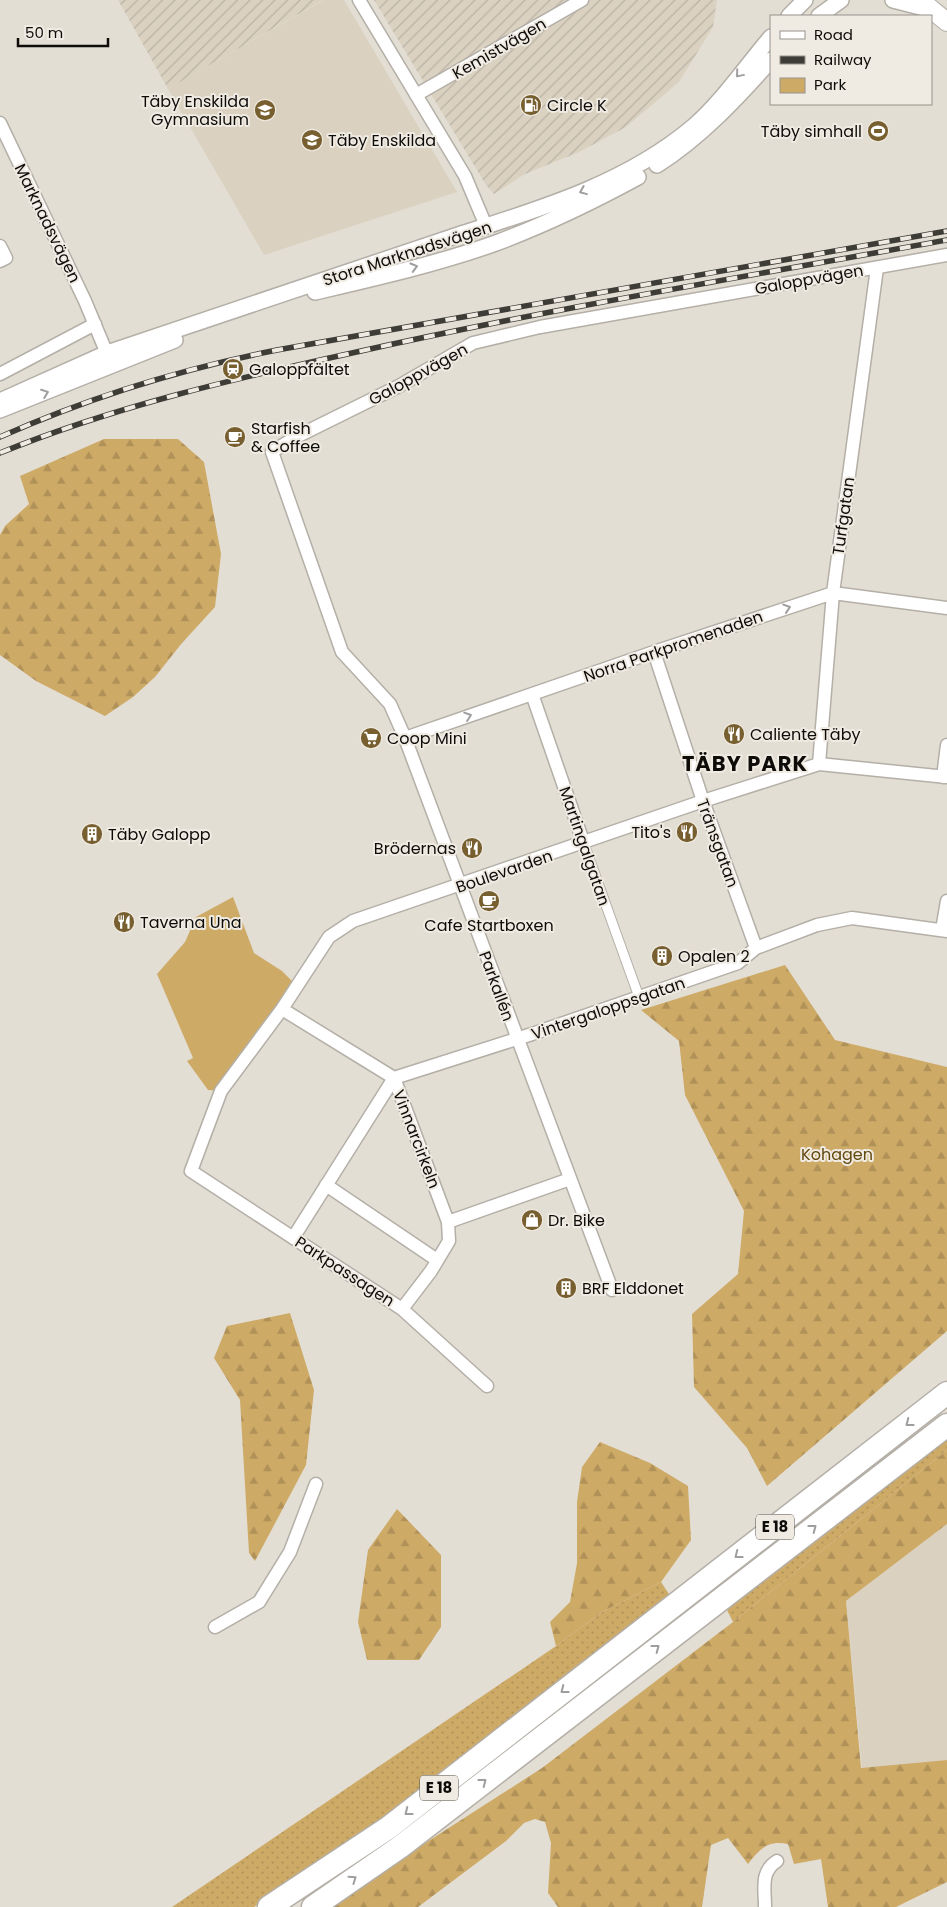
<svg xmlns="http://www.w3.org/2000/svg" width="947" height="1907" font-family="Poppins,sans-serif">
	<defs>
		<pattern id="industrial-furrows" width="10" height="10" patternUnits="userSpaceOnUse" patternTransform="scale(1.25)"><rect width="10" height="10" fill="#dad1c1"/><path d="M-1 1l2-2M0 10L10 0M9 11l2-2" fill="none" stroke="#bab2a4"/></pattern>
		<pattern id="grass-dots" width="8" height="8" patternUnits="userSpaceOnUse" patternTransform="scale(1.25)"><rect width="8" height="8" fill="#ceaa67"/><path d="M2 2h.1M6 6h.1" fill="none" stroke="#b09158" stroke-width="1.8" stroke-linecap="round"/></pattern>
		<pattern id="forest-firs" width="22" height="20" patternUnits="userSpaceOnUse" patternTransform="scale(1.25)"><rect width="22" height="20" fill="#ceaa67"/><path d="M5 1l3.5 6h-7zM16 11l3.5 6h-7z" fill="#b09158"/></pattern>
	</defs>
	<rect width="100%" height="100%" fill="#e3ded4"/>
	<!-- built -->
	<path fill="#dad1c1" d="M324,0H344L457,192L264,255L168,89Z
		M947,1524V1760L862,1769L846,1601Z"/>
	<!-- industrial -->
	<path fill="url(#industrial-furrows)" d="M118,0H323L168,89Z
		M374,0H717L713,27L679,82L626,127L579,152L525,174L494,194L486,185Z"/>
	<!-- grass -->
	<path fill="url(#grass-dots)" d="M947,1439V1450L733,1622L726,1608Z
		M661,1582L671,1597L349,1843L254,1907H172L556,1646L602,1612Z"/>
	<!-- forest -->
	<path fill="url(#forest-firs)" d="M104,439H178L204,462L221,554L215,607L182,643L155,677L133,697L105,716L36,681L0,655V535L5,526L29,504L20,476Z
		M785,965L835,1040L947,1067V1331L767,1486L747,1448L694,1387L692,1314L738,1274L744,1211L685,1095L679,1041L641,1010Z
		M290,1313L314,1390L306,1465L255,1561L249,1553L240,1400L214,1358L227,1326Z
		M600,1442L650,1463L688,1486L691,1540L661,1582L602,1612L556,1646L550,1622L570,1602L577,1563V1502L582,1467Z
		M947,1450V1524L846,1601L861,1768L947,1760V1882L896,1907H828L821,1859L794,1864L788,1844C767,1840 760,1849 748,1864L728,1838L711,1845L702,1907H558L548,1893L551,1843L545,1822L535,1819L524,1823L506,1841L418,1907H326L542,1768L733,1622Z
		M397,1509L441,1555V1627L419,1660H367L358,1622L368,1550Z"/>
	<!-- green -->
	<path fill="#ceaa67" d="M233,897L254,953L282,971L297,986L221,1091L208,1090L187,1061L193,1058L157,974L185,942L196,917Z"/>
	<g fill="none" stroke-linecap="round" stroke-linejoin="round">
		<!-- pedestrian casing -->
		<g stroke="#b4afa7" stroke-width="11">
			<path id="pedestrian" d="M584,844L639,997"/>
		</g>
		<!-- minor casing -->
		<g stroke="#b4afa7" stroke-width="15">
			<path id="minor" d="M359,0L465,176L486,226
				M416,95L582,0
				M0,123L85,301L110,361
				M0,246L6,258L0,261
				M0,374L95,324
				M654,652L703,801L756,948
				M532,694L584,844
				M405,738L654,652L833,593L947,608
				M819,764L833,593L877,268
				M943,777L947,745
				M942,930L947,901
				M282,1009L394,1078L532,1034L738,963L756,948L817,925L852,918L947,931
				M394,1078L448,1222L449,1241L431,1271L402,1309
				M326,1185L437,1260
				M448,1222L570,1179
				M293,1238L394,1078
				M612,1290L405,738L390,704L342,652L272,452L294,438L399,386L473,343L540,327L947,255
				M487,1386L402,1309L191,1171L221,1091L282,1009L329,937L353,921L703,801L819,764L947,777
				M215,1627L259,1602L290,1552L316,1484
				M765,1907C765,1888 760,1872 777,1861"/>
		</g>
		<!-- tertiary casing -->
		<g stroke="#b4afa7" stroke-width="18">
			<path id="tertiary" d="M893,0L932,10
				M789,16L805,0
				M819,16L841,0
				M657,165C702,136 736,99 771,60
				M315,292C375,278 437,264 496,243C544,225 592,202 638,177
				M0,401L107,353L458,235C540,209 627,183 694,126C720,104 748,64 771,37
				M0,410L175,340"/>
		</g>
		<!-- secondary casing -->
		<g stroke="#b4afa7" stroke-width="20">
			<path id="secondary" d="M920,0L947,22"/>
		</g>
		<!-- motorway casing -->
		<g stroke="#b4afa7" stroke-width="25">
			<path id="motorway" d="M269,1907L388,1828L947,1393
				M313,1907L400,1847L947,1425"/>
		</g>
		<!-- pedestrian -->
		<use href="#pedestrian" stroke="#fff" stroke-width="9"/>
		<!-- minor -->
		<use href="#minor" stroke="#fff" stroke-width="12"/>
		<!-- tertiary -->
		<use href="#tertiary" stroke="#fff" stroke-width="15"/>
		<!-- secondary -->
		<use href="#secondary" stroke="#fff" stroke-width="18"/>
		<!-- motorway -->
		<use href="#motorway" stroke="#fff" stroke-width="22"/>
		<!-- rail casing -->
		<g stroke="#3e3c37" stroke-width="5.5">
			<path id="rail" d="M0,437C90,397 181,369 277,350L947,231
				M0,453C113,407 233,379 352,353C549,309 749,276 947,240"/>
		</g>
		<!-- rail -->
		<use href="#rail" stroke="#f0ebe2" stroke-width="4" stroke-dasharray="11" stroke-linecap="butt"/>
	</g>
	<!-- one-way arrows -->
	<defs><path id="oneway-chevron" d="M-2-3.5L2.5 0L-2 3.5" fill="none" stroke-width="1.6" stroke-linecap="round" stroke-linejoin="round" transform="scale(1.25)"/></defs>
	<g stroke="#9f9e9d">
		<use href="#oneway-chevron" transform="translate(739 74) rotate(130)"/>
		<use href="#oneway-chevron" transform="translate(583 191) rotate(158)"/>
		<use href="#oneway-chevron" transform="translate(414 267) rotate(-16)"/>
		<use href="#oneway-chevron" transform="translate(45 393) rotate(-21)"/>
		<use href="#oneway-chevron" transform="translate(787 608) rotate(-18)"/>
		<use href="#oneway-chevron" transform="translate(468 716) rotate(-19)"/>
		<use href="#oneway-chevron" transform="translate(909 1423) rotate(142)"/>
		<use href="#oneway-chevron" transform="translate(813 1528) rotate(-37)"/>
		<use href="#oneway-chevron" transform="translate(738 1555) rotate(142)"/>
		<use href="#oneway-chevron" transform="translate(656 1648) rotate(-37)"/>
		<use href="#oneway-chevron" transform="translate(564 1690) rotate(142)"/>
		<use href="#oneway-chevron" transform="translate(483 1782) rotate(-38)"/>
		<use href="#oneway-chevron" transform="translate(408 1812) rotate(142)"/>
		<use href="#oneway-chevron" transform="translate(353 1879) rotate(-35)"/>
	</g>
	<!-- icons -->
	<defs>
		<g id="fuel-disc" transform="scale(1.125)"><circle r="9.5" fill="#785f30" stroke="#f0ebe2"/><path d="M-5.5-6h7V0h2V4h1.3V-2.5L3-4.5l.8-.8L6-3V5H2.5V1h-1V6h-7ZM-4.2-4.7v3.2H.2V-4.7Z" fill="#fff"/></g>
		<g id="school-disc" transform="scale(1.125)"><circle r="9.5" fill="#785f30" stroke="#f0ebe2"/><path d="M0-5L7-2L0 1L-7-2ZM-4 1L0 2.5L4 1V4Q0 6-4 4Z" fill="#fff"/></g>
		<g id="stadium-disc" transform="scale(1.125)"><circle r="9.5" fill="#785f30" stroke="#f0ebe2"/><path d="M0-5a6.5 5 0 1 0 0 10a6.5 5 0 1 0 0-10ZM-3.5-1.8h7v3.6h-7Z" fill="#fff"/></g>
		<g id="station-disc" transform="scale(1.125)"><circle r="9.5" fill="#785f30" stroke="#f0ebe2"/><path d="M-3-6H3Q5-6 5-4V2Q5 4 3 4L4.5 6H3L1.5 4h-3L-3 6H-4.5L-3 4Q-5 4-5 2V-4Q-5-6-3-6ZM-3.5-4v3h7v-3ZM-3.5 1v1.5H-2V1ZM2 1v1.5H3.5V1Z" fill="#fff"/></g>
		<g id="cafe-disc" transform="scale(1.125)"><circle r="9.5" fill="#785f30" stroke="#f0ebe2"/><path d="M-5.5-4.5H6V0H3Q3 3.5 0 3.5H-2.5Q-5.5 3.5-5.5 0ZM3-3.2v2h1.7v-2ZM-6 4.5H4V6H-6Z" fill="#fff"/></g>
		<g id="restaurant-disc" transform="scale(1.125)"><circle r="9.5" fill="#785f30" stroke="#f0ebe2"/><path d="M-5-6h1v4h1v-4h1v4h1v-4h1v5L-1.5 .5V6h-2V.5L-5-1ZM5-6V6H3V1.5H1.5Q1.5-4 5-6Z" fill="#fff"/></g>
		<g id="supermarket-disc" transform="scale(1.125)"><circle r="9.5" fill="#785f30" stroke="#f0ebe2"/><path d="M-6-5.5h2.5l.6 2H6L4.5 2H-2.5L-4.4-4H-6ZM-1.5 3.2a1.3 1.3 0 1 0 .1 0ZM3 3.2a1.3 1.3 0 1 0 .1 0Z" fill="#fff"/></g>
		<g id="building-disc" transform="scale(1.125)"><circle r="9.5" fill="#785f30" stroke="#f0ebe2"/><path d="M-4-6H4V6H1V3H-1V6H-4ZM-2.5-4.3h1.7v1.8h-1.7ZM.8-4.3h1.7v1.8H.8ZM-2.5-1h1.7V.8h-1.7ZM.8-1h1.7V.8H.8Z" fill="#fff"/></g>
		<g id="shop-disc" transform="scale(1.125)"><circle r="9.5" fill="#785f30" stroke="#f0ebe2"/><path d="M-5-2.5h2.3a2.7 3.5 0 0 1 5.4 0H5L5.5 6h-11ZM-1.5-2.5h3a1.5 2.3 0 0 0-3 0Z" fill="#fff"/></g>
	</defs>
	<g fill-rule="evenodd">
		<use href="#fuel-disc" x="531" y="105"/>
		<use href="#school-disc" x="265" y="110"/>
		<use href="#stadium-disc" x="878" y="131"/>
		<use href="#school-disc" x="312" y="140"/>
		<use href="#station-disc" x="233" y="369"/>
		<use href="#cafe-disc" x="235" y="437"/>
		<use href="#restaurant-disc" x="734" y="734"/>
		<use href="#supermarket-disc" x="371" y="738"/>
		<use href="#restaurant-disc" x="687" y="832"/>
		<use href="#building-disc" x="92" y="834"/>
		<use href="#restaurant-disc" x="472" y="848"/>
		<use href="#cafe-disc" x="489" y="901"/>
		<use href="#restaurant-disc" x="124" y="922"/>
		<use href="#building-disc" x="662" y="956"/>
		<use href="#shop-disc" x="532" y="1220"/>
		<use href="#building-disc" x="566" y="1288"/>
	</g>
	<g text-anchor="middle" stroke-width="4" stroke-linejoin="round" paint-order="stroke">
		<!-- shield labels -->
		<g fill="#f0ebe2" stroke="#524f4a" stroke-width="1">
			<rect x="756" y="1514.5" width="38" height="25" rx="4"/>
			<rect x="420" y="1775.5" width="38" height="25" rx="4"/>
		</g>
		<g font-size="15" font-weight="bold" fill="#0e0c09">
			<text x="775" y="1532">E 18</text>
			<text x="439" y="1793">E 18</text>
		</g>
		<!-- street labels -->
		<g font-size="16" fill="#0e0c09" stroke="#f0ebe2">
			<text transform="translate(499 48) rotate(-30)" y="6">Kemistvägen</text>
			<text transform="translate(48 223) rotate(64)" y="6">Marknadsvägen</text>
			<text transform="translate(407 253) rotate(-18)" y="6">Stora Marknadsvägen</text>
			<text transform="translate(809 279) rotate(-10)" y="6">Galoppvägen</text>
			<text transform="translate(418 374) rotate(-29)" y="6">Galoppvägen</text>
			<text transform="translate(843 516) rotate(-82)" y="6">Turfgatan</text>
			<text transform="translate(673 646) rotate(-19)" y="6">Norra Parkpromenaden</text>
			<text transform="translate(718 843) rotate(70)" y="6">Tränsgatan</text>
			<text transform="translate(585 846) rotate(71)" y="6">Martingalgatan</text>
			<text transform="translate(504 871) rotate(-19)" y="6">Boulevarden</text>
			<text transform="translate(497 986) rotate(70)" y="6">Parkallén</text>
			<text transform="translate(608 1008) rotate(-19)" y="6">Vintergaloppsgatan</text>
			<text transform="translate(417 1139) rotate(69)" y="6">Vinnarcirkeln</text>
			<text transform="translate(345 1271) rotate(33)" y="6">Parkpassagen</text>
		</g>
		<!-- poi labels -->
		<g font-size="16" fill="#0e0c09" stroke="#f0ebe2" text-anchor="start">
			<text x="249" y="107" text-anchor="end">Täby Enskilda<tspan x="249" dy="18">Gymnasium</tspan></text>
			<text x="547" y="111">Circle K</text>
			<text x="862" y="137" text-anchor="end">Täby simhall</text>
			<text x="328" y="146">Täby Enskilda</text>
			<text x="249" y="375">Galoppfältet</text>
			<text x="251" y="434">Starfish<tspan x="251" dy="18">&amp; Coffee</tspan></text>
			<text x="750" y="740">Caliente Täby</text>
			<text x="387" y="744">Coop Mini</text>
			<text x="671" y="838" text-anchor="end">Tito's</text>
			<text x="108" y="840">Täby Galopp</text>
			<text x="456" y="854" text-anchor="end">Brödernas</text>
			<text x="140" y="928">Taverna Una</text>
			<text x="489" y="931" text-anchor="middle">Cafe Startboxen</text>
			<text x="678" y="962">Opalen 2</text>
			<text x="548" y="1226">Dr. Bike</text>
			<text x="582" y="1294">BRF Elddonet</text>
		</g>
		<!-- park labels -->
		<g font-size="16" fill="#62480f" stroke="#f0ebe2">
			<text x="837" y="1160">Kohagen</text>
		</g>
		<!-- district labels -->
		<g font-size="21" font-weight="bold" letter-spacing="1" fill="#0e0c09" stroke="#f0ebe2">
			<text x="745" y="771">TÄBY PARK</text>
		</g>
	</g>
	<!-- legend -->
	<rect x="770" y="15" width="162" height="90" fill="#f0ebe2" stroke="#96928b"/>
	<rect x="780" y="31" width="25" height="8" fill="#ffffff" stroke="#96928b"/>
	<text x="814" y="40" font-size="15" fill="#0e0c09">Road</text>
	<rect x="780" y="56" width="25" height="8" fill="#3e3c37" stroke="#96928b"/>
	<text x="814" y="65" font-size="15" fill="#0e0c09">Railway</text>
	<rect x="780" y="78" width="25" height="15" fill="#ceaa67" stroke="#96928b"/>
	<text x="814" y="90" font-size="15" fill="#0e0c09">Park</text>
	<!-- scale -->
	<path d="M18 38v8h90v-8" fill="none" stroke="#0e0c09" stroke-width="2.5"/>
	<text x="25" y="38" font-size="15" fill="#0e0c09" stroke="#f0ebe2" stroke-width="4" paint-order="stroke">50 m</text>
</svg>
